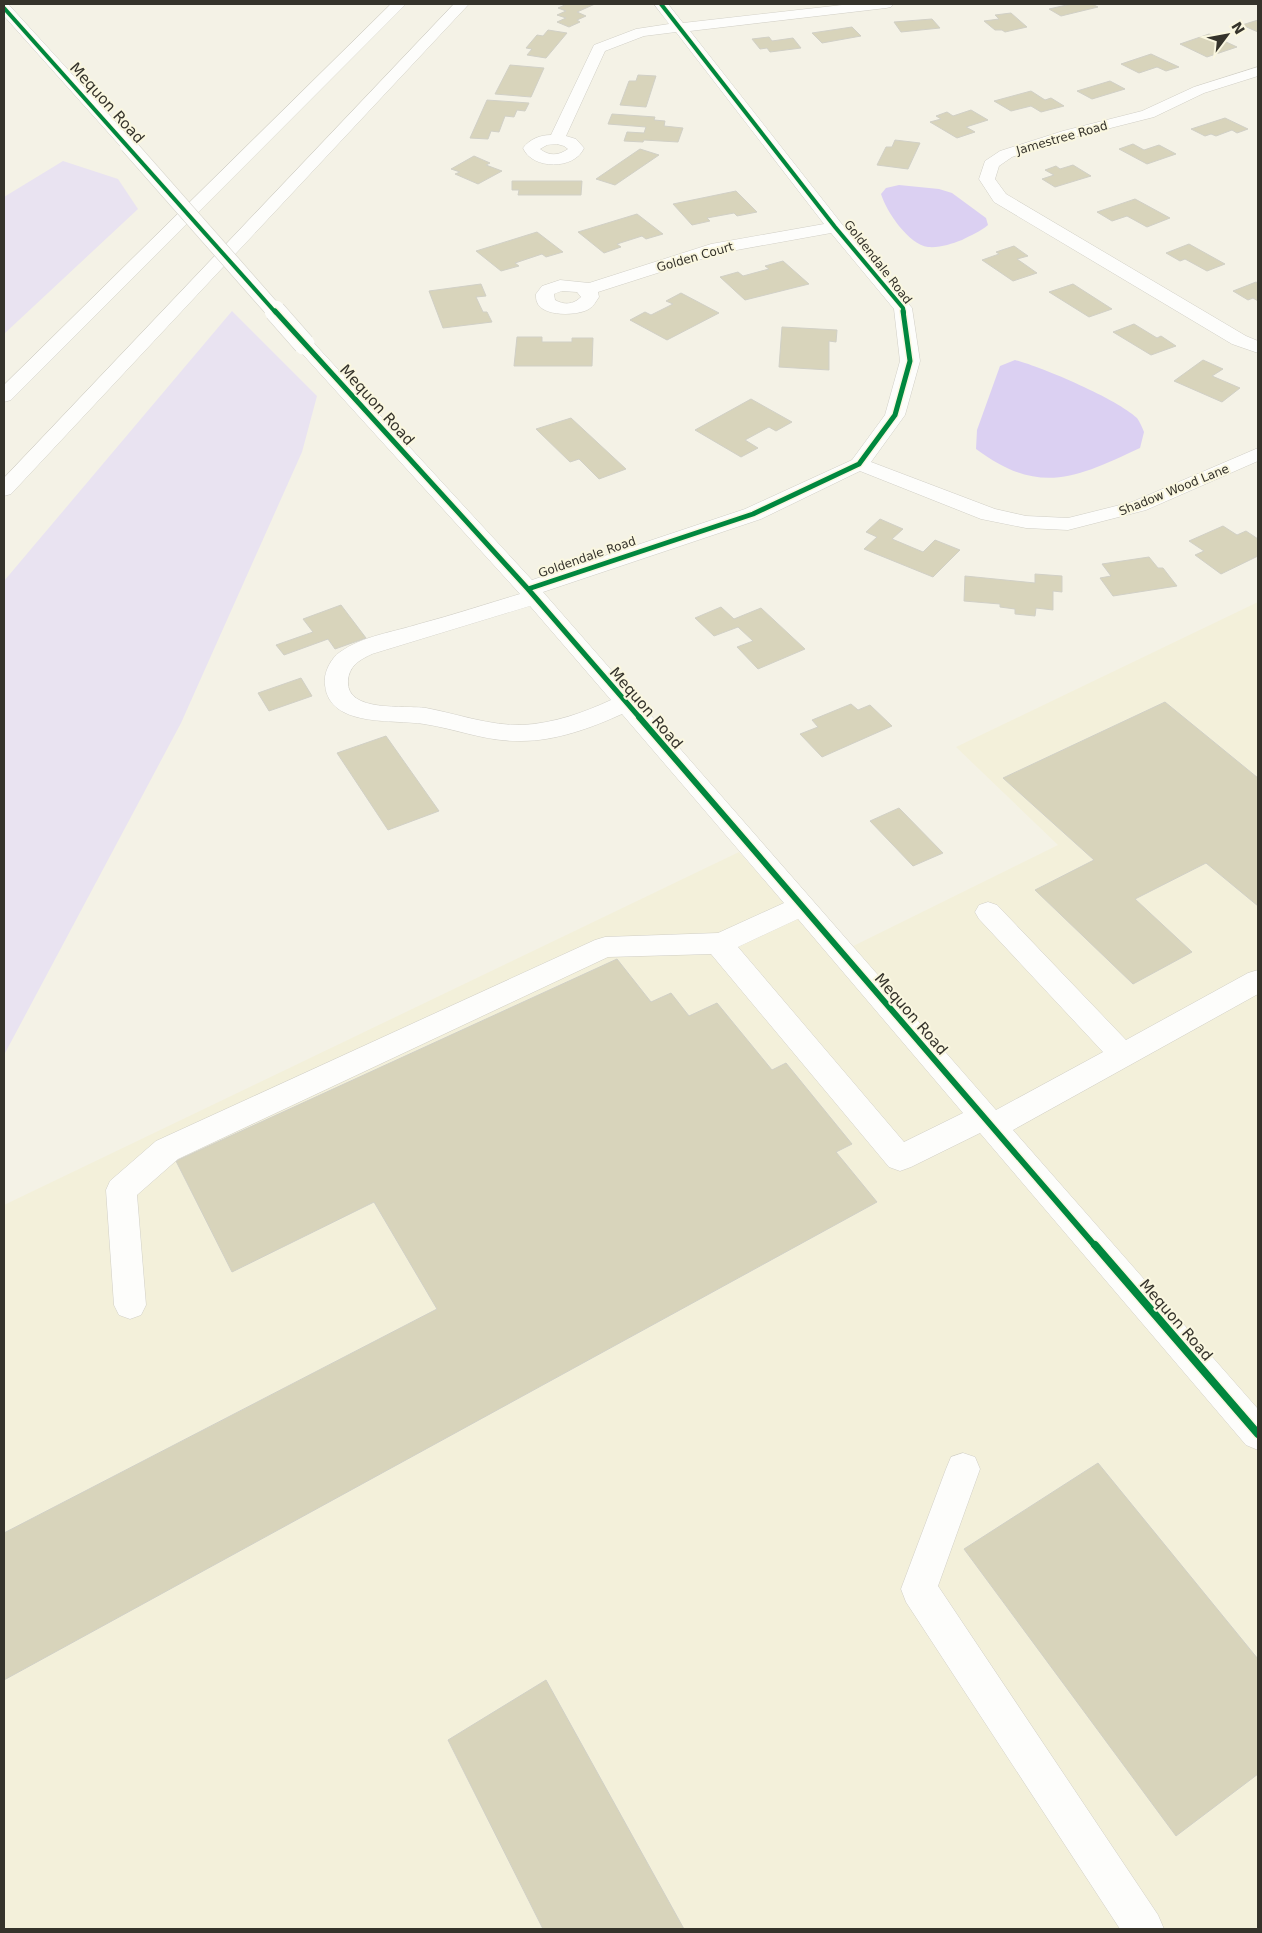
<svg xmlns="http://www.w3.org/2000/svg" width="1262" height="1933" font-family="'DejaVu Sans',sans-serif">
	<rect width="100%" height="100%" fill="#f4f2e6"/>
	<!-- built -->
	<path fill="#f3f0da" d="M1258,602V1929H4V1205L739,852L833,956L1058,845L956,747Z"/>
	<!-- green -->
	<path fill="#e9e3f1" d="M63,161L118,179L138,209L4,334V197Z
		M232,311L317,396L302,452L181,723L4,1055V581Z"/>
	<!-- water -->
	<path fill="#dbd0f2" d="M899,185L939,189L952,193L986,218L988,225C980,232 971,235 962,240C951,244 940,248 928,247C909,245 886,211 881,194L886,188Z
		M1015,360C1042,367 1117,399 1137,418C1140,422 1142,427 1144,432L1140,448C1076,478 1039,496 976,449L977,430L1000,366Z"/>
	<!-- building -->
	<path fill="#d8d4bb" stroke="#d1d0c6" d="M567,4H595L577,12L586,16L577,20L580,22L569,27L557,22L566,18L557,15L566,11L558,8Z
		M1071,4H1092L1098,7L1061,16L1049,9Z
		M1011,13L1027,27L1005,32L1002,30H995L984,21L999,19L995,15Z
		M932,19L940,28L901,32L894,22Z
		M1258,20V32L1242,25Z
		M852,27L861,36L822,43L812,33Z
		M548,30L567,33L546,58L527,55L532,49L526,48L537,35L543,36Z
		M1209,34L1237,47L1207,57L1180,44Z
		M769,37L772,41L793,38L801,48L770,52L767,48L760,49L752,39Z
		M1151,54L1179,67L1166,71L1157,67L1139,73L1121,64Z
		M510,65L544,68L531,97L495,94Z
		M638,75L656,76L646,107L620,105L629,81H636Z
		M1110,81L1125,89L1092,99L1077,91Z
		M1031,91L1045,100L1051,98L1064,106L1041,112L1031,106L1011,111L994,101Z
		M487,100L529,103L525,111L517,110L514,117L505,116L499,132L491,131L488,139L470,138Z
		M971,110L988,120L966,127L975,132L957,138L930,122L941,119L936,116L947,112L953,116Z
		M612,114L655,117L654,120L665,121L664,126L683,128L678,142L644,140L643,142L624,141L627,132L644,133L646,127L608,124Z
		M1225,118L1248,129L1237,133L1232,130L1216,136L1211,134L1205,136L1191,129Z
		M895,140L920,143L908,169L877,165L886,147H892Z
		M1133,144L1144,150L1159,145L1176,154L1147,164L1119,149Z
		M640,149L659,155L615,185L596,179Z
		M474,156L490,163L486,165L502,171L478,184L455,174L460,172L451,169Z
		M1073,165L1091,176L1055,187L1042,179L1054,175L1045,170L1056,166L1060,169Z
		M512,181H582L581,195H518L519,190H512Z
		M736,191L757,212L737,216L734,213L707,218L710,221L692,225L673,204Z
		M1135,199L1170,218L1147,227L1127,216L1112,221L1097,212Z
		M637,214L663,234L646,239L642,236L617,244L621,247L604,253L578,232Z
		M537,232L563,252L546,257L542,254L515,263L519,266L501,271L476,251Z
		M1189,244L1225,264L1207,271L1185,259L1180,261L1166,253Z
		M1014,246L1028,256L1017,259L1037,273L1013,281L982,260L999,254L996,252Z
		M783,261L809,284L745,300L720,277L738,272L743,276L769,269L765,266Z
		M1256,282L1258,283V301L1253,298L1248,300L1233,291Z
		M481,284L486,296L476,297L483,312H487L492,322L443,328L429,291Z
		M1073,284L1112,309L1089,317L1049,292Z
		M681,293L719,313L667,340L630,320L645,312L651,315L673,304L666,301Z
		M1134,324L1157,338L1161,336L1176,346L1151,355L1113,332Z
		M782,327L837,330L836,342L829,341V370L779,367Z
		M517,337H542V342H572V338H593L592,366H514Z
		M1203,360L1223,369L1212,376L1240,388L1222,402L1174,381Z
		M751,399L792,422L776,431L769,427L745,440L758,448L741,457L695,430Z
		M571,418L626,469L599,479L579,459L570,462L536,429Z
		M880,519L903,529L892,539L923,552L935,540L960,550L933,577L864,549L877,537L866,532Z
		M1223,526L1237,535L1246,531L1258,539V556L1221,574L1195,555L1204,551L1189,541Z
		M1149,557L1158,568H1163L1177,586L1113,596L1100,578L1111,576L1102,564Z
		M1035,574L1062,576V592L1053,591V610L1036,608L1035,616L1015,614V609L1000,607V604L964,601L965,576L1035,583Z
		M341,605L366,638L335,649L328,639L284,655L276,645L313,632L303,619Z
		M721,607L734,619L761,608L805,649L758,669L737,647L753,641L738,627L714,636L695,618Z
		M301,678L312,696L269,711L258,693Z
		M1165,702L1258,778V906L1206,863L1135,899L1192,952L1133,984L1035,890L1094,860L1003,778Z
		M851,704L858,710L870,705L892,726L822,757L800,734L818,727L812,720Z
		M386,736L439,811L388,830L337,753Z
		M899,808L943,853L913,866L870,821Z
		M617,959L651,1002L671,993L689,1016L717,1003L772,1070L786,1063L852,1144L836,1152L877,1202L4,1680V1533L437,1309L374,1202L232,1272L176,1161Z
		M1098,1463L1258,1659V1774L1176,1836L964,1549Z
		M546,1680L684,1929H543L448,1740Z"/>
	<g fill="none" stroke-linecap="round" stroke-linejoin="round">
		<!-- minor casing -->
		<g stroke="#d1cfc6" stroke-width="1">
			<path id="minor" d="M4,4L9,5L134,142L136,145L134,148H122L4,16Z
				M654,4H668L683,23L851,4H893L891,7L886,8L690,31L841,223L912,308L920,361L905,415L871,462L995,509L1026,516L1068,518L1132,502L1258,448V461L1146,510L1068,530L1026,528L981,519L860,471L761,519L543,592L996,1110L1103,1052L979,919L975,912L979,905L988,902L997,905L1126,1040L1248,973L1258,970V994L1013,1130L1258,1409V1450L1246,1445L980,1133L911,1167L900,1171L889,1167L711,954L608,957L178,1159L137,1195L146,1305L141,1315L130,1319L119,1315L114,1305L106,1190L110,1181L156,1141L595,940L605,937L718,933L784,903L622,714C591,728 556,741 521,741C487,742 457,729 424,724C393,719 329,728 325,685C323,673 331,658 340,652C362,636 394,632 419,624C453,615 486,604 520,594L297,348L295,344L297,340L304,338L311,340L532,580L745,509L852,460L885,415L900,361L894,309L831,233L720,253L598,292L599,297C596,301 594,306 589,309C578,316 542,317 537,302C536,300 536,297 536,294L542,286L560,280L589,283L711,244L824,224L676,32L644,36L605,51L566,136L576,139L584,148C575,170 532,170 523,148C530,139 540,135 551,135L594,45L636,29L669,24ZM557,144L564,146L568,149C558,156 549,156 540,149L547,145ZM562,291L577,292L581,297C573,305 564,305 555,300L554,294ZM530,606L611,700C583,713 554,723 523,725C490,726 458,714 426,708C405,705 346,713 348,681C349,666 359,660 372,654ZM798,919L963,1113L904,1142L738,947Z
				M1258,67V76L1204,93L1154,117L1075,137L1012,157L999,166L995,179L1006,194L1246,336L1258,341V353L1232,344L994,202L979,179L985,161L1000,151L1063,131L1142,111L1194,87Z
				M963,1453L975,1457L980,1469L938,1586L1158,1915L1164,1929H1120L906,1602L901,1589L946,1469L951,1457Z"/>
		</g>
		<!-- highway casing -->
		<g stroke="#d1cfc6" stroke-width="1">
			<path id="highway" d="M391,4H406L11,400L4,402V385Z
				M454,4H469L11,494L4,496V478Z"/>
		</g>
		<!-- minor -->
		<use href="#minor" fill="#fdfdfb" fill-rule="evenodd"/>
		<!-- highway -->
		<use href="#highway" fill="#fdfdfb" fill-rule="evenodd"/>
		<!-- minor-bridge-far1 casing -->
		<g stroke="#d1cfc6" stroke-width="17" stroke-linecap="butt">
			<path id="minor-bridge-far1" d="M128,145L276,313"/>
		</g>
		<!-- minor-bridge casing -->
		<g stroke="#d1cfc6" stroke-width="22" stroke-linecap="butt">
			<path id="minor-bridge" d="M275,311L304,344"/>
		</g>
		<!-- minor-bridge-far1 -->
		<use href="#minor-bridge-far1" stroke="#fdfdfb" stroke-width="16"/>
		<!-- minor-bridge -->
		<use href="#minor-bridge" stroke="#fdfdfb" stroke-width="21"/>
		<!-- cycleway-far3 casing -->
		<g stroke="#faf7e0" stroke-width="5.5">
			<path id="cycleway-far3" d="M661,4L835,227L903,308L904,313
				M4,8L276,313"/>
		</g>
		<!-- cycleway-far2 casing -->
		<g stroke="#faf7e0" stroke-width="8">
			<path id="cycleway-far2" d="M275,311L528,589L640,718
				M528,589L753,514L859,464L895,415L910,361L903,311"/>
		</g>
		<!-- cycleway-far1 casing -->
		<g stroke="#faf7e0" stroke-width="9">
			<path id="cycleway-far1" d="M639,717L1096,1247"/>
		</g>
		<!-- cycleway casing -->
		<g stroke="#faf7e0" stroke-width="11">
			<path id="cycleway" d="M1095,1245L1258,1434"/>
		</g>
		<!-- cycleway-far3 -->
		<use href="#cycleway-far3" stroke="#00873e" stroke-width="4"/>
		<!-- cycleway-far2 -->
		<use href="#cycleway-far2" stroke="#00873e" stroke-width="5"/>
		<!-- cycleway-far1 -->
		<use href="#cycleway-far1" stroke="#00873e" stroke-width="6"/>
		<!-- cycleway -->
		<use href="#cycleway" stroke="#00873e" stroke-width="8"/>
	</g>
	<g text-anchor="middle" stroke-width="4" stroke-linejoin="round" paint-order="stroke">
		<!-- far-street labels -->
		<g font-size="12" fill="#35332b" stroke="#faf7e0">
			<text transform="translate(1062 138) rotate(-16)" y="4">Jamestree Road</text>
			<text transform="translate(695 257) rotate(-16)" y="4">Golden Court</text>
			<text transform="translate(878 262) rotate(52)" y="4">Goldendale Road</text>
			<text transform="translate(1174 490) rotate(-22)" y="4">Shadow Wood Lane</text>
			<text transform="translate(587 557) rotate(-19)" y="4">Goldendale Road</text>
		</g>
		<!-- street labels -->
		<g font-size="15" fill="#35332b" stroke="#faf7e0">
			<text transform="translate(107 103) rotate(48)" y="5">Mequon Road</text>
			<text transform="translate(377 405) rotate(48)" y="5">Mequon Road</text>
			<text transform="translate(646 708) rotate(49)" y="5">Mequon Road</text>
			<text transform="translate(911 1014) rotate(49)" y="5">Mequon Road</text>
			<text transform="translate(1176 1320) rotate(49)" y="5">Mequon Road</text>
		</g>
	</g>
	<!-- border -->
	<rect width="1262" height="1933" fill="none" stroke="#35332b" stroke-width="10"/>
	<!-- north arrow -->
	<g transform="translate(1227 35) rotate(58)" stroke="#faf7e0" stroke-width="4" paint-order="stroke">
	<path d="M0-4L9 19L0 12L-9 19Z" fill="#35332b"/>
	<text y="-8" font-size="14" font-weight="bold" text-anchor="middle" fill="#35332b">N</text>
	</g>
</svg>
